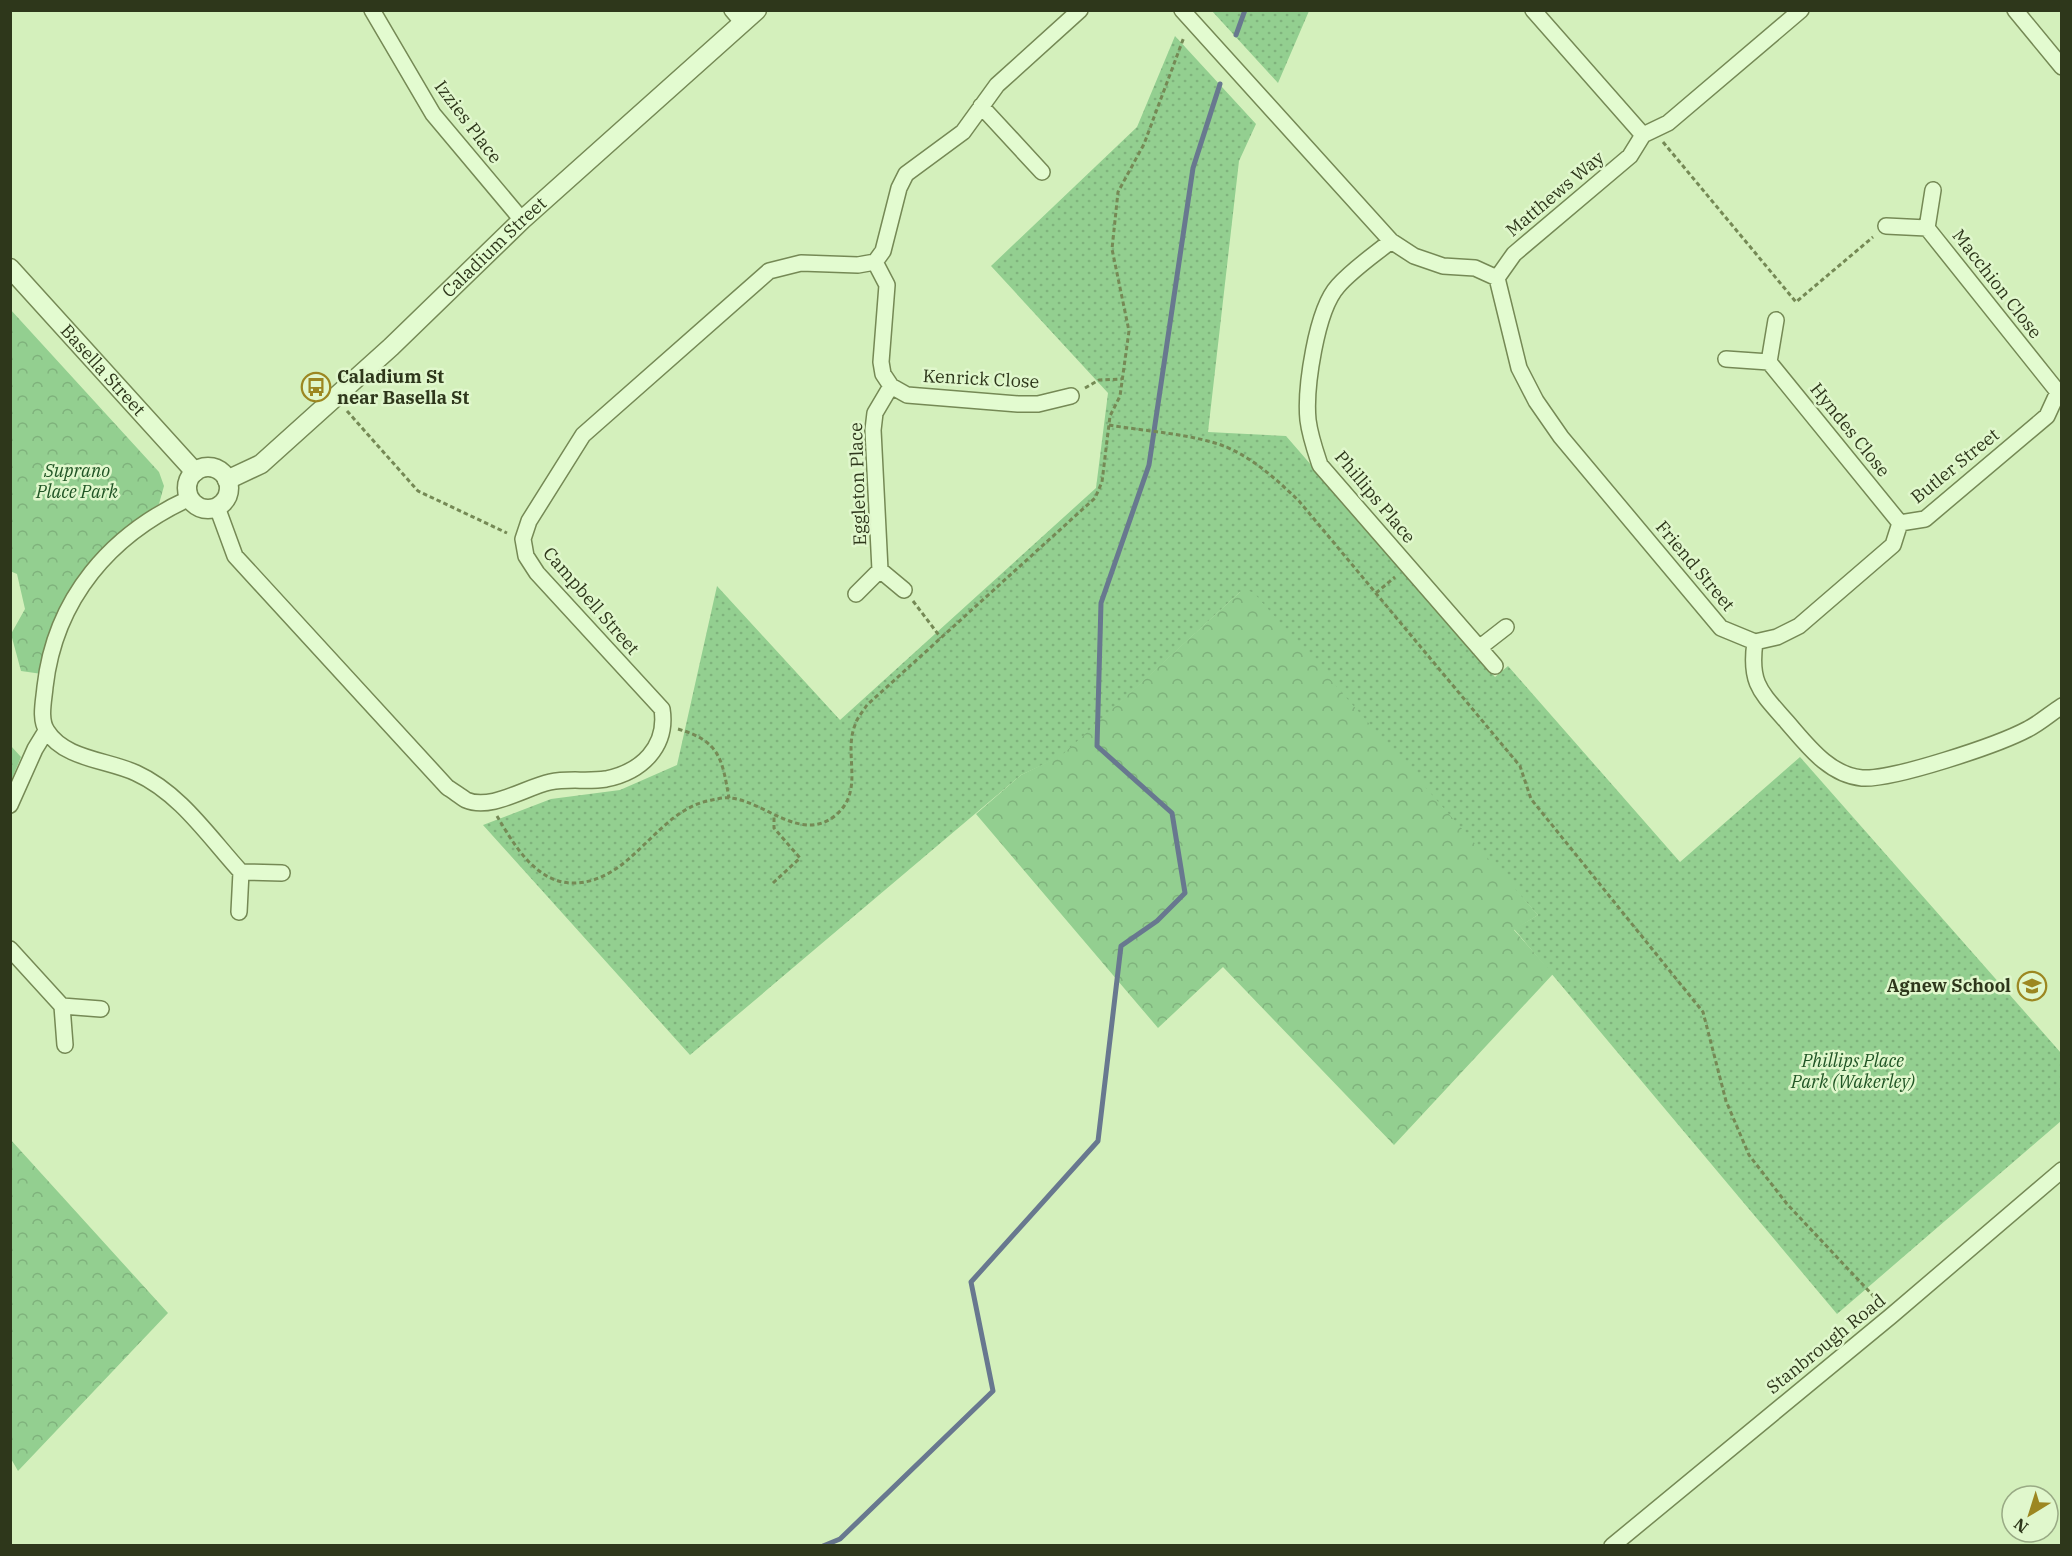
<svg xmlns="http://www.w3.org/2000/svg" width="2072" height="1556" font-family="'IBM Plex Serif',serif">
	<defs>
		<pattern id="grass-dots" width="8" height="8" patternUnits="userSpaceOnUse" patternTransform="scale(1.5)"><rect width="8" height="8" fill="#93cf90"/><path d="M2 2h.1M6 6h.1" fill="none" stroke="#7fb27c" stroke-width="1.8" stroke-linecap="round"/></pattern>
		<pattern id="forest-crowns" width="20" height="18" patternUnits="userSpaceOnUse" patternTransform="scale(1.5)"><rect width="20" height="18" fill="#93cf90"/><path d="M2 6a3 3 0 1 1 6 0M12 15a3 3 0 1 1 6 0" fill="none" stroke="#7fb27c"/></pattern>
	</defs>
	<rect width="100%" height="100%" fill="#d4f0bc"/>
	<!-- grass -->
	<path fill="url(#grass-dots)" d="M1212,11H1309L1278,83Z
		M1175,36L1256,124L1239,161L1208,432L1286,436L1495,677L1508,666L1680,862L1800,757L2061,1053V1121L1837,1314L1514,929L1538,915L1240,592L1062,756L1021,775L690,1055L483,825L551,799L620,790L677,765L717,586L840,720L1096,488L1108,393L991,266L1137,127Z"/>
	<!-- forest -->
	<path fill="url(#forest-crowns)" d="M10,309L159,472L164,486L159,504C113,536 73,570 53,624C48,640 46,658 42,674L21,671L11,634L25,609L17,574L10,571Z
		M1247,590L1254,593L1538,915L1514,930L1553,974L1394,1145L1223,967L1158,1028L976,814L1021,775L1062,755L1240,592Z
		M11,746L21,757L11,781Z
		M10,1139L168,1313L18,1471L10,1457Z"/>
	<g fill="none" stroke-linecap="round" stroke-linejoin="round">
		<!-- stream -->
		<path stroke="#68788f" stroke-width="5" d="M1236,35L1245,10
			M823,1546L840,1539L993,1391L971,1282L1098,1141L1121,946L1157,921L1185,893L1172,813L1097,746L1101,603L1149,465L1193,168L1220,84"/>
		<!-- minor casing -->
		<g stroke="#758955" stroke-width="18">
			<path id="minor" d="M372,10L433,114L522,220
				M732,10L743,23
				M1182,10L1391,241L1414,256L1443,266L1475,268L1497,278L1514,254L1630,156L1643,135L1668,123L1801,10
				M1533,10L1643,135
				M2015,10L2062,67
				M981,106L1042,172
				M1886,226L1927,228L1933,190
				M1927,228L2058,392
				M1391,241C1374,255 1353,269 1338,286C1316,310 1305,389 1308,420C1310,436 1315,450 1320,465L1495,666
				M875,262L887,285L881,362L883,374L891,386L875,413L873,430L880,570
				M1497,278L1519,368L1536,401L1561,437L1721,628L1755,642C1749,684 1761,692 1787,722C1807,745 1829,775 1862,778C1893,780 1998,745 2028,729C2040,723 2051,713 2062,706
				M1726,359L1769,362L1776,320
				M1769,362L1900,523
				M891,386L907,395L1018,404H1038L1071,396
				M190,498C111,534 55,598 45,687C44,700 39,719 47,731C64,759 108,760 136,773C180,793 209,837 241,872
				M217,507L235,556L447,787C453,791 460,796 466,800C491,811 526,787 550,782C568,778 588,782 606,779C641,772 668,747 662,709L537,573L526,556L523,539L529,521L583,435L769,271L801,263L858,265L875,262L883,251L899,188L906,174L963,132L997,85L1080,10
				M856,594L880,570L904,590
				M1755,642L1777,637L1799,626L1893,545L1900,523L1925,519L2047,416L2058,392L2062,391
				M1479,648L1506,627
				M10,805L35,749L46,731
				M239,912L241,872L282,873
				M10,949L62,1006
				M65,1045L62,1006L101,1009
				M1612,1546L1891,1316L2062,1170"/>
		</g>
		<!-- tertiary casing -->
		<g stroke="#758955" stroke-width="21">
			<g id="tertiary">
				<path id="s1" d="M10,268L195,472"/>
				<circle cx="208" cy="488" r="21"/>
				<path id="s2" d="M227,480L261,464L391,347L522,220L757,10"/>
			</g>
		</g>
		<!-- path -->
		<path stroke="#758955" stroke-width="3" stroke-dasharray="4.5 3" stroke-linecap="butt" d="M1663,142L1796,302L1873,237
			M1085,388L1099,380L1122,379
			M347,411L418,491L507,533
			M1109,425C1144,431 1181,433 1215,443C1248,453 1275,478 1299,501L1520,766L1531,799L1703,1012L1726,1101L1749,1155L1787,1204L1880,1303
			M1376,593L1395,577
			M913,601L941,638
			M678,729C720,741 722,759 729,798
			M497,816C514,845 537,885 576,883C634,880 657,809 712,800C718,799 724,797 730,798C765,801 801,844 836,815C865,790 843,755 855,725C857,718 863,711 867,705L1095,498L1102,482L1110,416L1120,396L1129,331L1112,249L1118,192L1144,144L1184,37
			M773,883L800,858L774,828V815"/>
		<!-- minor -->
		<use href="#minor" stroke="#e3fbd0" stroke-width="15"/>
		<!-- tertiary -->
		<use href="#tertiary" stroke="#e3fbd0" stroke-width="18"/>
	</g>
	<!-- icons -->
	<defs>
		<g id="bus-ring" transform="scale(1.5)"><circle r="9.5" fill="#e0f7cc" stroke="#9c8721" stroke-width="1.5"/><path d="M-5-6H5V4H4V6H2V4H-2V6H-4V4H-5ZM-3.5-4V0h7V-4ZM-3.5 1.2v1.5H-2V1.2ZM2 1.2v1.5H3.5V1.2Z" fill="#9c8721"/></g>
		<g id="school-ring" transform="scale(1.5)"><circle r="9.5" fill="#e0f7cc" stroke="#9c8721" stroke-width="1.5"/><path d="M0-5L7-2L0 1L-7-2ZM-4 1L0 2.5L4 1V4Q0 6-4 4Z" fill="#9c8721"/></g>
	</defs>
	<g fill-rule="evenodd">
		<use href="#bus-ring" x="316" y="387"/>
		<use href="#school-ring" x="2032" y="986"/>
	</g>
	<g text-anchor="middle" stroke-width="5" stroke-linejoin="round" paint-order="stroke">
		<!-- street labels -->
		<g font-size="18" fill="#2e371b" stroke="#e0f7cc">
			<text transform="translate(468 122) rotate(53)" y="6">Izzies Place</text>
			<text transform="translate(1555 194) rotate(-40)" y="6">Matthews Way</text>
			<text dy="6" stroke="none"><textPath href="#s2" startOffset="356">Caladium Street</textPath></text>
			<text transform="translate(1997 284) rotate(52)" y="6">Macchion Close</text>
			<text dy="6" stroke="none"><textPath href="#s1" startOffset="138">Basella Street</textPath></text>
			<text transform="translate(981 379) rotate(3)" y="6">Kenrick Close</text>
			<text transform="translate(1850 430) rotate(51)" y="6">Hyndes Close</text>
			<text transform="translate(1955 466) rotate(-39)" y="6">Butler Street</text>
			<text transform="translate(858 484) rotate(-92)" y="6">Eggleton Place</text>
			<text transform="translate(1375 497) rotate(50)" y="6">Phillips Place</text>
			<text transform="translate(1695 566) rotate(50)" y="6">Friend Street</text>
			<text transform="translate(591 601) rotate(49)" y="6">Campbell Street</text>
			<text transform="translate(1826 1344) rotate(-39)" y="6">Stanbrough Road</text>
		</g>
		<!-- poi labels -->
		<g font-size="18" font-weight="bold" fill="#2e371b" stroke="#e0f7cc" text-anchor="start">
			<text x="337" y="383">Caladium St<tspan x="337" dy="21">near Basella St</tspan></text>
			<text x="2011" y="992" text-anchor="end">Agnew School</text>
		</g>
		<!-- park labels -->
		<g font-size="18" font-style="italic" fill="#205525" stroke="#e0f7cc">
			<text x="77" y="477">Suprano<tspan x="77" dy="21">Place Park</tspan></text>
			<text x="1853" y="1067">Phillips Place<tspan x="1853" dy="21">Park (Wakerley)</tspan></text>
		</g>
	</g>
	<!-- border -->
	<rect width="2072" height="1556" fill="none" stroke="#2e371b" stroke-width="24"/>
	<!-- north arrow -->
	<g transform="translate(2030 1514) rotate(218)"><circle r="28" fill="#e0f7cc" stroke="#99aa85" stroke-width="1.5"/>
	<path d="M0-4.5L10 22L0 15L-10 22Z" fill="#9c8721"/>
	<text y="-9" font-size="16" font-weight="bold" text-anchor="middle" fill="#2e371b">N</text>
	</g>
</svg>
